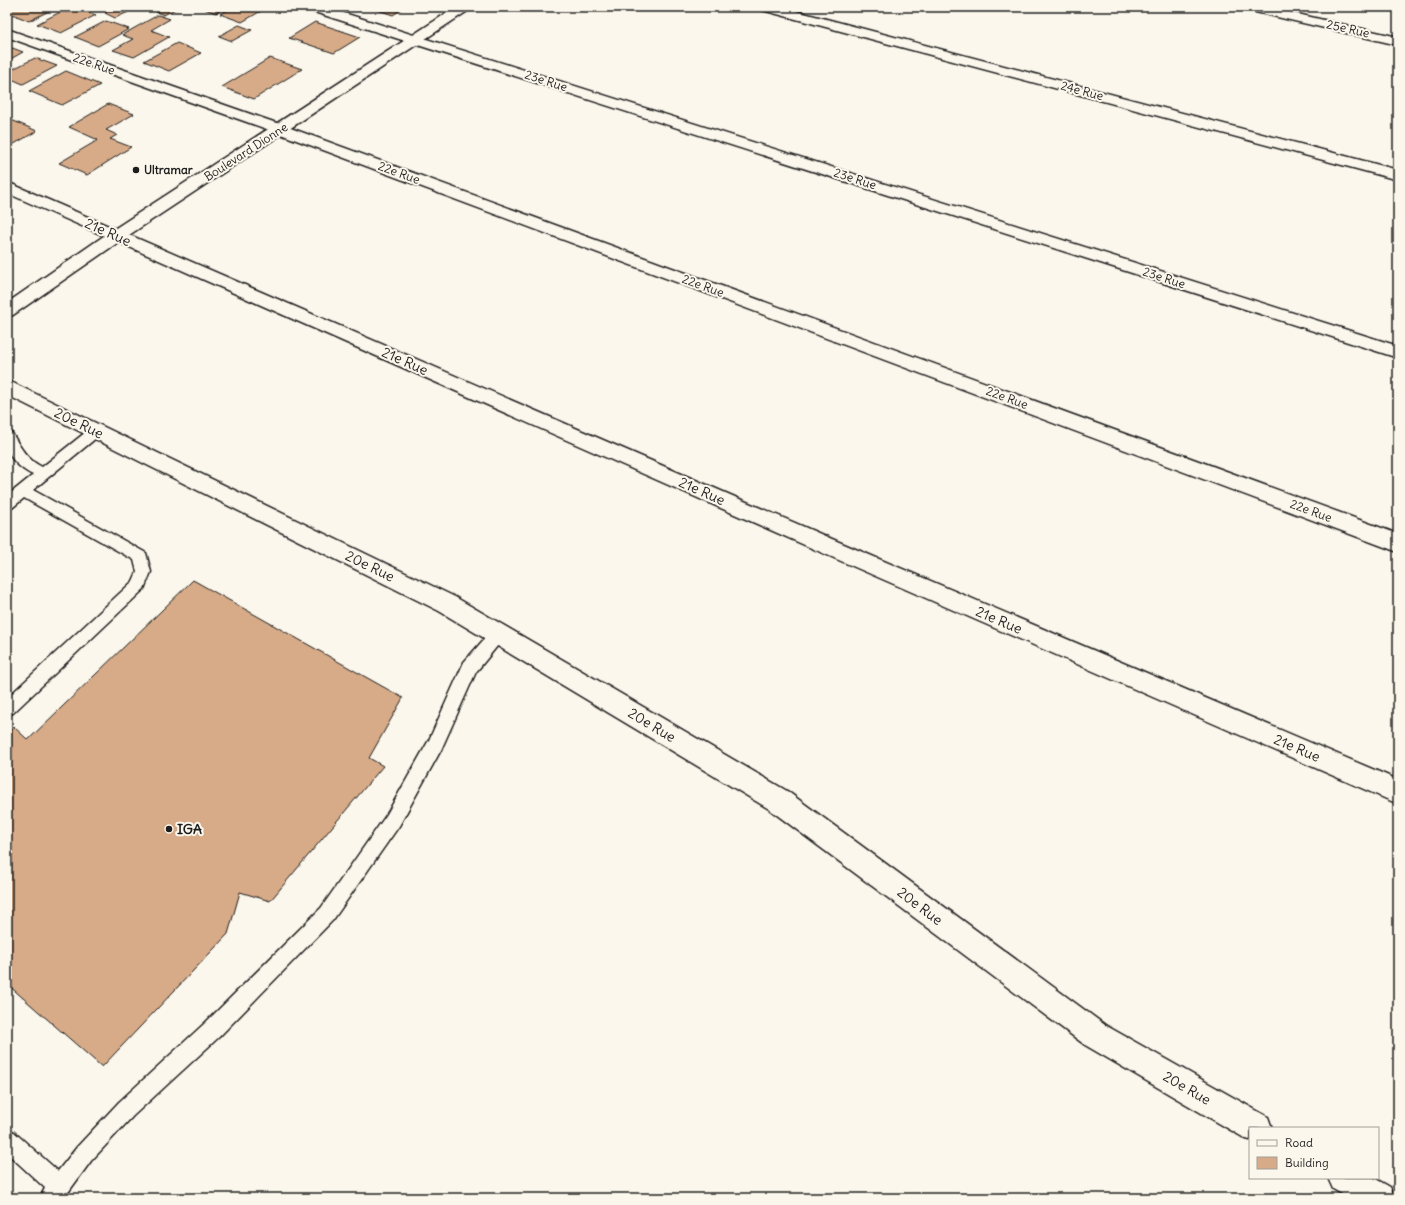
<svg xmlns="http://www.w3.org/2000/svg" width="1405" height="1205" font-family="Delius,sans-serif">
	<rect width="100%" height="100%" fill="#fbf7ec"/>
	<filter id="ink" filterUnits="userSpaceOnUse"><feTurbulence type="fractalNoise" baseFrequency=".025" numOctaves="2"/><feDisplacementMap in="SourceGraphic" scale="8" xChannelSelector="R" yChannelSelector="G"/><feConvolveMatrix kernelMatrix="1 2 1 2 8 2 1 2 1" color-interpolation-filters="sRGB"/></filter>
	<g filter="url(#ink)">
		<!-- building -->
		<path fill="#d7ab88" stroke="#1c1c1c" d="M15,7H57L29,21L7,12V11Z
			M70,7H75L96,15L61,33L37,24Z
			M119,7H130L135,9L115,18L105,13Z
			M166,7L175,9L164,15L156,12Z
			M199,7H227L216,13Z
			M234,7H268L242,22L220,14Z
			M369,7H405L393,15Z
			M158,15L170,19L151,30L169,37L134,57L113,50L133,39L122,35Z
			M106,21L129,29L98,46L75,37Z
			M315,22L360,37L334,53L289,38Z
			M239,25L252,30L232,41L219,36Z
			M177,43L201,53L169,71L144,61Z
			M7,46L23,52L7,61Z
			M35,58L57,66L23,84L7,77V72Z
			M270,58L302,69L254,99L222,87Z
			M66,71L100,85L62,105L29,91Z
			M108,104L134,114L106,130L117,135L110,139L131,147L87,175L59,163L98,140L69,127Z
			M9,119L37,131L7,148V121Z
			M193,580L403,698L369,758L383,766L270,901L240,892L228,934L102,1067L7,984V734L14,727L28,740Z"/>
		<g fill="none" stroke-linecap="round" stroke-linejoin="round">
			<!-- lane casing -->
			<g stroke="#1c1c1c" stroke-width="3">
				<path id="lane" d="M96,426L101,428L103,431L101,434L33,490L146,553L151,572L144,589L13,713L7,715V698L133,581L137,572L134,560L24,498L12,508L7,509V496L33,475C22,470 10,460 7,447C6,443 7,436 7,431L12,433C20,447 27,460 42,467L91,428Z
					M498,627L503,629L506,634L503,639L476,672L441,750L399,826L333,920L219,1037L133,1116L91,1161L64,1198H40L45,1188L7,1153V1129L14,1132L58,1171L77,1147L119,1102L205,1023L321,908L387,814L429,740L464,662L493,629Z"/>
			</g>
			<!-- street casing -->
			<g stroke="#1c1c1c" stroke-width="3">
				<path id="street" d="M306,7H325L1398,346V358L308,10Z
					M760,7H781L1398,170V180L762,10Z
					M7,29L285,126L1398,534V552L275,132L7,37Z
					M7,182L832,539L1398,780V804L818,551L7,193Z
					M7,380L455,597L787,791L1105,1025L1268,1117L1272,1128H1250V1140L1246,1139L1085,1045L769,809L439,611L7,395Z
					M1328,1178H1374L1390,1187L1395,1198H1349L1333,1189Z"/>
			</g>
			<!-- secondary casing -->
			<g stroke="#1c1c1c" stroke-width="3">
				<path id="secondary" d="M456,7H471L469,10L123,239L13,315L7,317V303L111,231Z
					M1245,7H1267L1398,37V45L1251,11L1247,10Z"/>
			</g>
			<!-- lane -->
			<use href="#lane" fill="#fbf7ec" fill-rule="evenodd"/>
			<!-- street -->
			<use href="#street" fill="#fbf7ec" fill-rule="evenodd"/>
			<!-- secondary -->
			<use href="#secondary" fill="#fbf7ec" fill-rule="evenodd"/>
		</g>
	</g>
	<!-- markers -->
	<g fill="#1c1c1c" stroke="#fbf7ec" stroke-width="1.5">
		<circle cx="136" cy="170" r="4"/>
		<circle cx="169" cy="829" r="4"/>
	</g>
	<g text-anchor="middle" stroke-width="4" stroke-linejoin="round" paint-order="stroke">
		<!-- far-street labels -->
		<g font-size="12" fill="#1c1c1c" stroke="#fbf7ec">
			<text transform="translate(1348 29) rotate(13)" y="4">25e Rue</text>
			<text transform="translate(94 64) rotate(19)" y="4">22e Rue</text>
			<text transform="translate(546 81) rotate(18)" y="4">23e Rue</text>
			<text transform="translate(1082 91) rotate(15)" y="4">24e Rue</text>
			<text transform="translate(246 152) rotate(-33)" y="4">Boulevard Dionne</text>
			<text transform="translate(399 173) rotate(20)" y="4">22e Rue</text>
			<text transform="translate(855 179) rotate(18)" y="4">23e Rue</text>
			<text transform="translate(1164 278) rotate(18)" y="4">23e Rue</text>
			<text transform="translate(703 286) rotate(20)" y="4">22e Rue</text>
			<text transform="translate(1007 398) rotate(20)" y="4">22e Rue</text>
			<text transform="translate(1311 511) rotate(20)" y="4">22e Rue</text>
		</g>
		<!-- far-poi labels -->
		<g font-size="12" font-weight="bold" fill="#1c1c1c" stroke="#fbf7ec" text-anchor="start">
			<text x="144" y="174">Ultramar</text>
		</g>
		<!-- street labels -->
		<g font-size="14" fill="#1c1c1c" stroke="#fbf7ec">
			<text transform="translate(108 232) rotate(24)" y="5">21e Rue</text>
			<text transform="translate(405 361) rotate(24)" y="5">21e Rue</text>
			<text transform="translate(79 423) rotate(26)" y="5">20e Rue</text>
			<text transform="translate(702 491) rotate(24)" y="5">21e Rue</text>
			<text transform="translate(370 566) rotate(26)" y="5">20e Rue</text>
			<text transform="translate(999 620) rotate(23)" y="5">21e Rue</text>
			<text transform="translate(652 725) rotate(31)" y="5">20e Rue</text>
			<text transform="translate(1297 748) rotate(23)" y="5">21e Rue</text>
			<text transform="translate(920 906) rotate(37)" y="5">20e Rue</text>
			<text transform="translate(1187 1088) rotate(30)" y="5">20e Rue</text>
		</g>
		<!-- poi labels -->
		<g font-size="14" font-weight="bold" fill="#1c1c1c" stroke="#fbf7ec" text-anchor="start">
			<text x="177" y="834">IGA</text>
		</g>
	</g>
	<!-- margin -->
	<rect width="1405" height="1205" fill="none" stroke="#fbf7ec" stroke-width="24"/>
	<rect x="12" y="12" width="1381" height="1181" fill="none" stroke="#1c1c1c" stroke-width="1.5" filter="url(#ink)"/>
	<!-- legend -->
	<rect x="1249" y="1127" width="130" height="52" fill="#fbf7ec" stroke="#a29f99"/>
	<rect x="1257" y="1140" width="20" height="6" fill="#fbf7ec" stroke="#a29f99"/>
	<text x="1285" y="1147" font-size="12" fill="#1c1c1c">Road</text>
	<rect x="1257" y="1157" width="20" height="12" fill="#d7ab88" stroke="#a29f99"/>
	<text x="1285" y="1167" font-size="12" fill="#1c1c1c">Building</text>
</svg>
